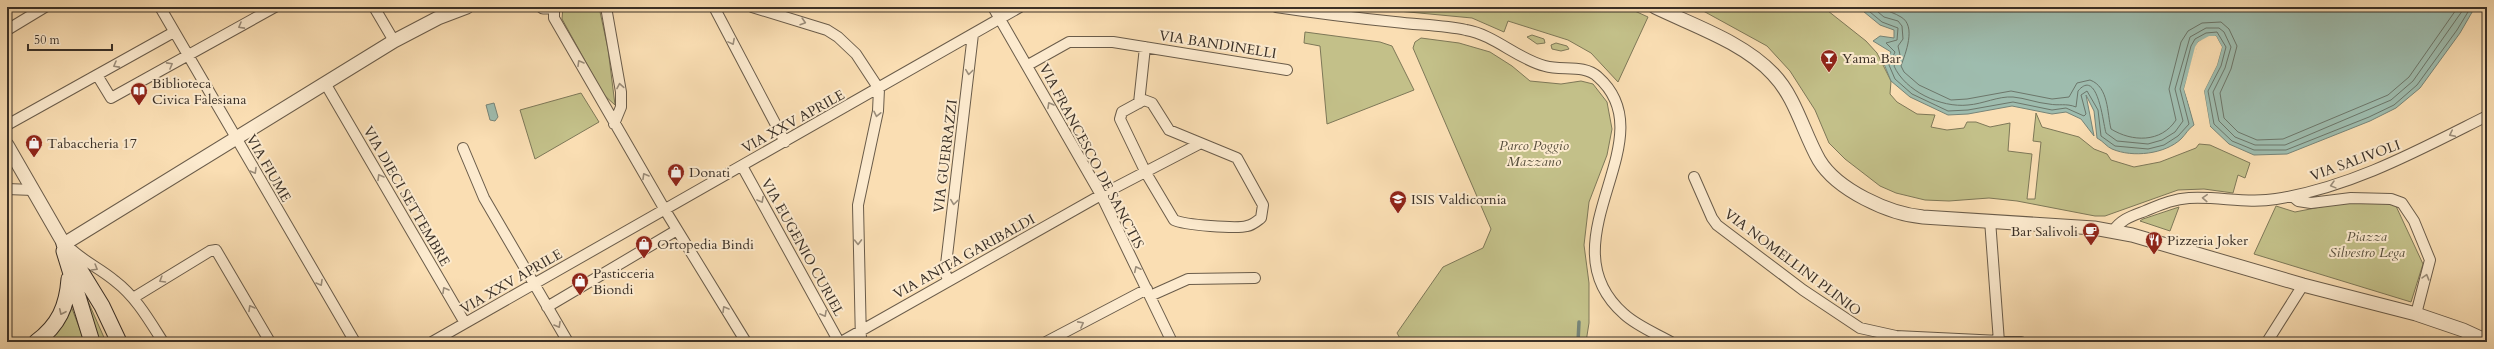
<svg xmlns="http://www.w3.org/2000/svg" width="2494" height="349" font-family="Cardo,serif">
	<rect width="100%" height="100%" fill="#fadeb3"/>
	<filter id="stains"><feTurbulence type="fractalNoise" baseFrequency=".005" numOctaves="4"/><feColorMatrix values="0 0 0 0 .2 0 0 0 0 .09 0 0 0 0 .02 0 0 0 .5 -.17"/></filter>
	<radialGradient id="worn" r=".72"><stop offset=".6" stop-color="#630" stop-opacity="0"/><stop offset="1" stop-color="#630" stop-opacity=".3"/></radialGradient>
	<!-- green -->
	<path fill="#c3c089" stroke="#7e7858" d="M563,7H599L608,49L615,105L604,95L562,19Z
		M1356,7H1626L1648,17L1618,82L1591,53L1568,40L1508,21L1504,32L1472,18Z
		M1696,7H1823L1866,41L1877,53L1891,81L1890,94L1897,102L1917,114L1935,115L1931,127L1947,130L1964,128L1967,122H1976L1990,127L2010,123L2008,151L2032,154L2027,199H2035L2041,142L2033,141L2036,113L2042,127L2079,137L2094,149L2107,154L2111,160L2134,167L2160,162L2196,148L2199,144L2210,145L2250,163L2245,178L2238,175L2233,193L2204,189L2178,190L2105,216H2095L2017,201L1989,198L1949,201L1925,200L1896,193L1880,186L1845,159L1829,143L1815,110L1790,71L1767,46Z
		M1305,32L1380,42L1392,46L1414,90L1327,124L1320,46L1304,43Z
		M1532,35L1544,39L1545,43L1537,44L1527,37Z
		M1421,38L1459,43L1490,52L1512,66L1530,81L1561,84L1581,81L1593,84L1607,102L1612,129L1607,155L1589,202L1584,245L1589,283V323L1586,342H1402L1397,333L1443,267L1483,248L1491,229L1413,48L1415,42Z
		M1556,43L1567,46L1569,49L1561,51L1552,49L1551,45Z
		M581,93L599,122L535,159L520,110Z
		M2351,201L2395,204L2423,264L2411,302L2254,254L2276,206L2295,212Z
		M2179,207L2170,231L2140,221L2143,219Z
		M79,281L106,342H98Z
		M71,306L84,340L45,342Z"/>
	<!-- water -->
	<path fill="#9ebcae" stroke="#768478" d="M1858,7H2475L2460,33L2420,88L2396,108L2370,121L2287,154L2254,155L2229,144L2210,126L2204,91L2217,65L2222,47L2216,36L2198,42L2184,89L2194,125C2188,129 2186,134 2181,139C2165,154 2133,158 2112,149C2107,147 2103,141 2097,138L2094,111L2086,95L2094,136L2081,119L2066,112L2052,114L2012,106L1968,114L1948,115L1910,97L1891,81L1884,64L1891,52L1873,41L1880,36L1894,38V30L1880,25Z
		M494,103L498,117L495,121L490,120L486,105Z"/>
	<!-- pier -->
	<path fill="#fadeb3" d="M2209,36H2216L2222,47L2217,65L2204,91L2210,126H2208L2202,90L2215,64L2220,47L2215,38L2199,44L2197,48L2186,89L2196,126L2184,89L2195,47L2198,42Z"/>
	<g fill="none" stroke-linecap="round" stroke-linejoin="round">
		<!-- shore -->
		<path stroke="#6c766a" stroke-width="1" d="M1864,7L1882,22L1898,28L1897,40L1886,43L1895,52L1889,65L1895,79L1912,94L1948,111L1968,110L2013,102L2052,110L2066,108L2084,116L2086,114L2081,95L2087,91L2098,110L2101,136L2115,146L2148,149L2164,145L2178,136L2189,124L2180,89L2191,46L2195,39L2206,33L2217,32L2226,47L2221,66L2208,91L2214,124L2232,141L2254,150H2286L2369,117L2394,105L2417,85L2457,30L2471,7
			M1872,7L1884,17L1898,21L1902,26L1903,39L1898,46L1900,55L1894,66C1905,91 1941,108 1968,105C1983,104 1998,96 2013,97C2025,98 2037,103 2049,104C2059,106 2066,103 2076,107L2078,91C2098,67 2103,124 2106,133L2117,141L2148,144L2162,140L2175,132L2183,121L2175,89L2190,37L2206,28H2219L2224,32L2231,47L2225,68L2213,92L2219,121L2235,137L2255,145H2285L2391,100L2413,81L2465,7
			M1881,7C1888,12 1895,13 1901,17C1917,26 1905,54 1901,66L1904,72L1919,85L1951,100L1967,99L2011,91L2052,99L2069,97L2077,83L2090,80C2109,87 2107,113 2111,129C2132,142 2161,143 2176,120L2169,89L2181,42L2188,31L2202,23L2221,22L2229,29L2237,46L2231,69L2220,93L2224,118L2238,132L2257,140L2283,139L2388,95L2409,77L2458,7"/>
		<!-- stream -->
		<path stroke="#768478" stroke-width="3.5" d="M1578,342L1579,322"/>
		<!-- minor casing -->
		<g stroke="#6a5c4a" stroke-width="12">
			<path id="minor" d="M160,7L355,342
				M374,7L394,41
				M554,7V18L665,210L746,342
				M606,7L621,92V107L614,124
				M714,7L785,142
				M752,7L827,30L838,37L856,54L879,89L878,111L858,205L861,342
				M993,7L1101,195L1172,342
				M1276,7C1316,13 1355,18 1395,22C1418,25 1443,25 1466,30C1495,35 1517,59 1545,66C1562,71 1584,64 1598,77C1669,140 1541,241 1624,314C1637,326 1655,333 1671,342
				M7,30L45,7
				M1028,65L1069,42H1113L1287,70
				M97,75L111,98L275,7
				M325,83L465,323
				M1144,100L1152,103L1169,130L1237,158L1263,205L1261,218C1257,221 1253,225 1247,226C1237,229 1184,225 1174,220L1146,173L1120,119L1122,112Z
				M1139,103L1145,47
				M7,125L174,32
				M463,148L484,198L568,342
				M742,166L839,342
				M1694,177L1712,218L1717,225L1803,290L1860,328L1896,336L2021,342
				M7,189L33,190
				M2292,196L2298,201L2311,203L2351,198L2391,199L2402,203L2414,221L2430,260L2416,314
				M1990,220L1999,342
				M2113,231C2121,219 2132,216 2145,211C2160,205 2173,199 2189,198C2218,196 2247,204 2276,199C2352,187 2419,150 2487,116
				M72,250C85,262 101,269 115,281C136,297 149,320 163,342
				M949,281L945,273L973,34
				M1150,296L1188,279L1255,278
				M133,298L210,251L216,250L270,342
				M547,307L677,230
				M432,342L1020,7
				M841,342L1101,195L1199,144
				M1046,342L1147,289
				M2267,342L2303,285"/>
		</g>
		<!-- tertiary casing -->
		<g stroke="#6a5c4a" stroke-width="15">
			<path id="tertiary" d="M543,7H549
				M1655,7C1694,26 1743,42 1773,74C1796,98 1803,132 1819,160C1837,190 1889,214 1923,217L2094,228L2132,235L2303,285L2416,314L2463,330L2487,341
				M7,145L64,244L394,41L438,18L467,7"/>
		</g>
		<!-- secondary casing -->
		<g stroke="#3a3027" stroke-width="17">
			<path id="secondary" d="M64,244L102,306L119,342
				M64,251L92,342
				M36,342C59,325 67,306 69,279"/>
		</g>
		<!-- minor -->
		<use href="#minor" stroke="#fceace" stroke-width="10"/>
		<!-- tertiary -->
		<use href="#tertiary" stroke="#fceace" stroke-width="13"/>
		<!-- secondary -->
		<use href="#secondary" stroke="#fceace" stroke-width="15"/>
	</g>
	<!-- one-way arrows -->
	<defs><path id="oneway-chevron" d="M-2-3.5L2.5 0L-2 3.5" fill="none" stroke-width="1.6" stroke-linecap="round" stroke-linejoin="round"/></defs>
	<g stroke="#9b8d7a">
		<use href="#oneway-chevron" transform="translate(803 22) rotate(17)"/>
		<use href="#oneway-chevron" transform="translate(241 26) rotate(151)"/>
		<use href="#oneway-chevron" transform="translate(732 42) rotate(62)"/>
		<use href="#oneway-chevron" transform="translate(580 63) rotate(-120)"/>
		<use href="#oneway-chevron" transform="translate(116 65) rotate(151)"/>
		<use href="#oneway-chevron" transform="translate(170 65) rotate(-29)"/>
		<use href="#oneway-chevron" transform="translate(969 72) rotate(97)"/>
		<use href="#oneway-chevron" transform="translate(620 86) rotate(-100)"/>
		<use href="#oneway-chevron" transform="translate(1050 105) rotate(-119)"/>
		<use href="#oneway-chevron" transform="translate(877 114) rotate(102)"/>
		<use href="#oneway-chevron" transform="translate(2452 134) rotate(154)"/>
		<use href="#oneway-chevron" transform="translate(254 171) rotate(60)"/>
		<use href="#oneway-chevron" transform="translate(645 176) rotate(-120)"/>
		<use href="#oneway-chevron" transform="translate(380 177) rotate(-120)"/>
		<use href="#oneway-chevron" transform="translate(2333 185) rotate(165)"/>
		<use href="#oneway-chevron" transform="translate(2205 198) rotate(-177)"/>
		<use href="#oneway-chevron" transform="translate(761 200) rotate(61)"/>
		<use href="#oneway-chevron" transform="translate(954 202) rotate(97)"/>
		<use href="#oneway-chevron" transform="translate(858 242) rotate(89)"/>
		<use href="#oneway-chevron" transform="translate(95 268) rotate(31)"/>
		<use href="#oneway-chevron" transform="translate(1137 269) rotate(-116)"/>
		<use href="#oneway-chevron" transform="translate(2426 277) rotate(-74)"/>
		<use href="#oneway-chevron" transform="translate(162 280) rotate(149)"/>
		<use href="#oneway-chevron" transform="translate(320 283) rotate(60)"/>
		<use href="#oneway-chevron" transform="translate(445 290) rotate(-120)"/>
		<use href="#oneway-chevron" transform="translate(251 308) rotate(-120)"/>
		<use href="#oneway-chevron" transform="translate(725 309) rotate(-121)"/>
		<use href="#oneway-chevron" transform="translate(62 312) rotate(115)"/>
		<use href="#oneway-chevron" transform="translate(824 314) rotate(61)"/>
		<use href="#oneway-chevron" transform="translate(1081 324) rotate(-28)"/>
		<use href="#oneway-chevron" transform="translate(558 325) rotate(60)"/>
	</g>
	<!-- icons -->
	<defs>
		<g id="bar-pin" transform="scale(0.9)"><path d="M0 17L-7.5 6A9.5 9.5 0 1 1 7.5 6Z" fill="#8f2418" stroke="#fceace"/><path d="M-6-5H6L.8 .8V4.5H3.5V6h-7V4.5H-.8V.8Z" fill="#fff"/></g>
		<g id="library-pin" transform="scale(0.9)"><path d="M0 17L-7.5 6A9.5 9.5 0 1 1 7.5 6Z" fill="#8f2418" stroke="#fceace"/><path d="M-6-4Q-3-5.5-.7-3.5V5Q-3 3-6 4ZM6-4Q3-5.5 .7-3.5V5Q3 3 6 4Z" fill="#fff"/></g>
		<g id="shop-pin" transform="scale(0.9)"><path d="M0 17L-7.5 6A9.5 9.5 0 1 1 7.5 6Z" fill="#8f2418" stroke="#fceace"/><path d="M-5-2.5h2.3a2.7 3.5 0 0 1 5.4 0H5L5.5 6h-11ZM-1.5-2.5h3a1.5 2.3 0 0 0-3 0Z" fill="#fff"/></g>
		<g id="school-pin" transform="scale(0.9)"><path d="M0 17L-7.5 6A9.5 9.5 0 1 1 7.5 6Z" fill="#8f2418" stroke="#fceace"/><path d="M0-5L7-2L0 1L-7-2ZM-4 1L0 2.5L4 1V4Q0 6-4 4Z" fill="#fff"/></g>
		<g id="cafe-pin" transform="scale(0.9)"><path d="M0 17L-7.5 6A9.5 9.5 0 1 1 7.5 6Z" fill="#8f2418" stroke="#fceace"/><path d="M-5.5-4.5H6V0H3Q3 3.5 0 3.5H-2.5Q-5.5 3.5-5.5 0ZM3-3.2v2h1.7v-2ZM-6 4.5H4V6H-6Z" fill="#fff"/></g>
		<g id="restaurant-pin" transform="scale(0.9)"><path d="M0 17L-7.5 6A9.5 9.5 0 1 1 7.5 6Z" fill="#8f2418" stroke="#fceace"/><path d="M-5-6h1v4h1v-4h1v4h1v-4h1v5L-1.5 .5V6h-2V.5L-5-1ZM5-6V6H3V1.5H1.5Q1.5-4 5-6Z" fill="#fff"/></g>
	</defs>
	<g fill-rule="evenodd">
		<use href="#bar-pin" x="1829" y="58"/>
		<use href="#library-pin" x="139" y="91"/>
		<use href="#shop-pin" x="34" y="143"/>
		<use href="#shop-pin" x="676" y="172"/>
		<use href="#school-pin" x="1398" y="199"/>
		<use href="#cafe-pin" x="2091" y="231"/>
		<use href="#restaurant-pin" x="2154" y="240"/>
		<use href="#shop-pin" x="644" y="244"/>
		<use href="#shop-pin" x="580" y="281"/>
	</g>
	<g text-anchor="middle" stroke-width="4" stroke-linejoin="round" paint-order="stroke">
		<!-- street labels -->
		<g font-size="14" fill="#3a3027" stroke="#fceace">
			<text transform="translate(1218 44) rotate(9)" y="5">VIA BANDINELLI</text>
			<text transform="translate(793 121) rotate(-29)" y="5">VIA XXV APRILE</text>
			<text transform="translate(945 156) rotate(-83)" y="5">VIA GUERRAZZI</text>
			<text transform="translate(1092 156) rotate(62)" y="5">VIA FRANCESCO DE SANCTIS</text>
			<text transform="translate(2355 160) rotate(-20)" y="5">VIA SALIVOLI</text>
			<text transform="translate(269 168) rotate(60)" y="5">VIA FIUME</text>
			<text transform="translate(407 196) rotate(60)" y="5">VIA DIECI SETTEMBRE</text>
			<text transform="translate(803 247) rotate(61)" y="5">VIA EUGENIO CURIEL</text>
			<text transform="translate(964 256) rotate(-29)" y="5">VIA ANITA GARIBALDI</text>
			<text transform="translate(1793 262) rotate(37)" y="5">VIA NOMELLINI PLINIO</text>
			<text transform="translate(511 281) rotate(-30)" y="5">VIA XXV APRILE</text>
		</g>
		<!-- poi labels -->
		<g font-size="14" fill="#3a3027" stroke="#fceace" text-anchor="start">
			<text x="1842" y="63">Yama Bar</text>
			<text x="152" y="88">Biblioteca<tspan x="152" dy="16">Civica Falesiana</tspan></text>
			<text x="47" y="148">Tabaccheria 17</text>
			<text x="689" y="177">Donati</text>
			<text x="1411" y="204">ISIS Valdicornia</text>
			<text x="2078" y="236" text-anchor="end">Bar Salivoli</text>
			<text x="2167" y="245">Pizzeria Joker</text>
			<text x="657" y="249">Ortopedia Bindi</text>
			<text x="593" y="278">Pasticceria<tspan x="593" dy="16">Biondi</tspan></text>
		</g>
		<!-- park labels -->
		<g font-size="14" font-style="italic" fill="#554d3b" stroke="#fceace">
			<text x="1534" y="150">Parco Poggio<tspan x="1534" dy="16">Mazzano</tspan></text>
			<text x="2367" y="241">Piazza<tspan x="2367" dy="16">Silvestro Lega</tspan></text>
		</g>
	</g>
	<!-- margin -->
	<rect width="2494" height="349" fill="none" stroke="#fadeb3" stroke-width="24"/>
	<rect x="8" y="8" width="2478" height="333" fill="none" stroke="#3a3027" stroke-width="2"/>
	<rect x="12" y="12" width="2470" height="325" fill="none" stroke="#3a3027"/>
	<!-- scale -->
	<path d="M28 44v6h84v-6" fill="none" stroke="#3a3027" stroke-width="2"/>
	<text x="34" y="44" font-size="12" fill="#3a3027" stroke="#fceace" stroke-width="3" paint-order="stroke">50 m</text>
	<rect width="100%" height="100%" filter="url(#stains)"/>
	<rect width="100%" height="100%" fill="url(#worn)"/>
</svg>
